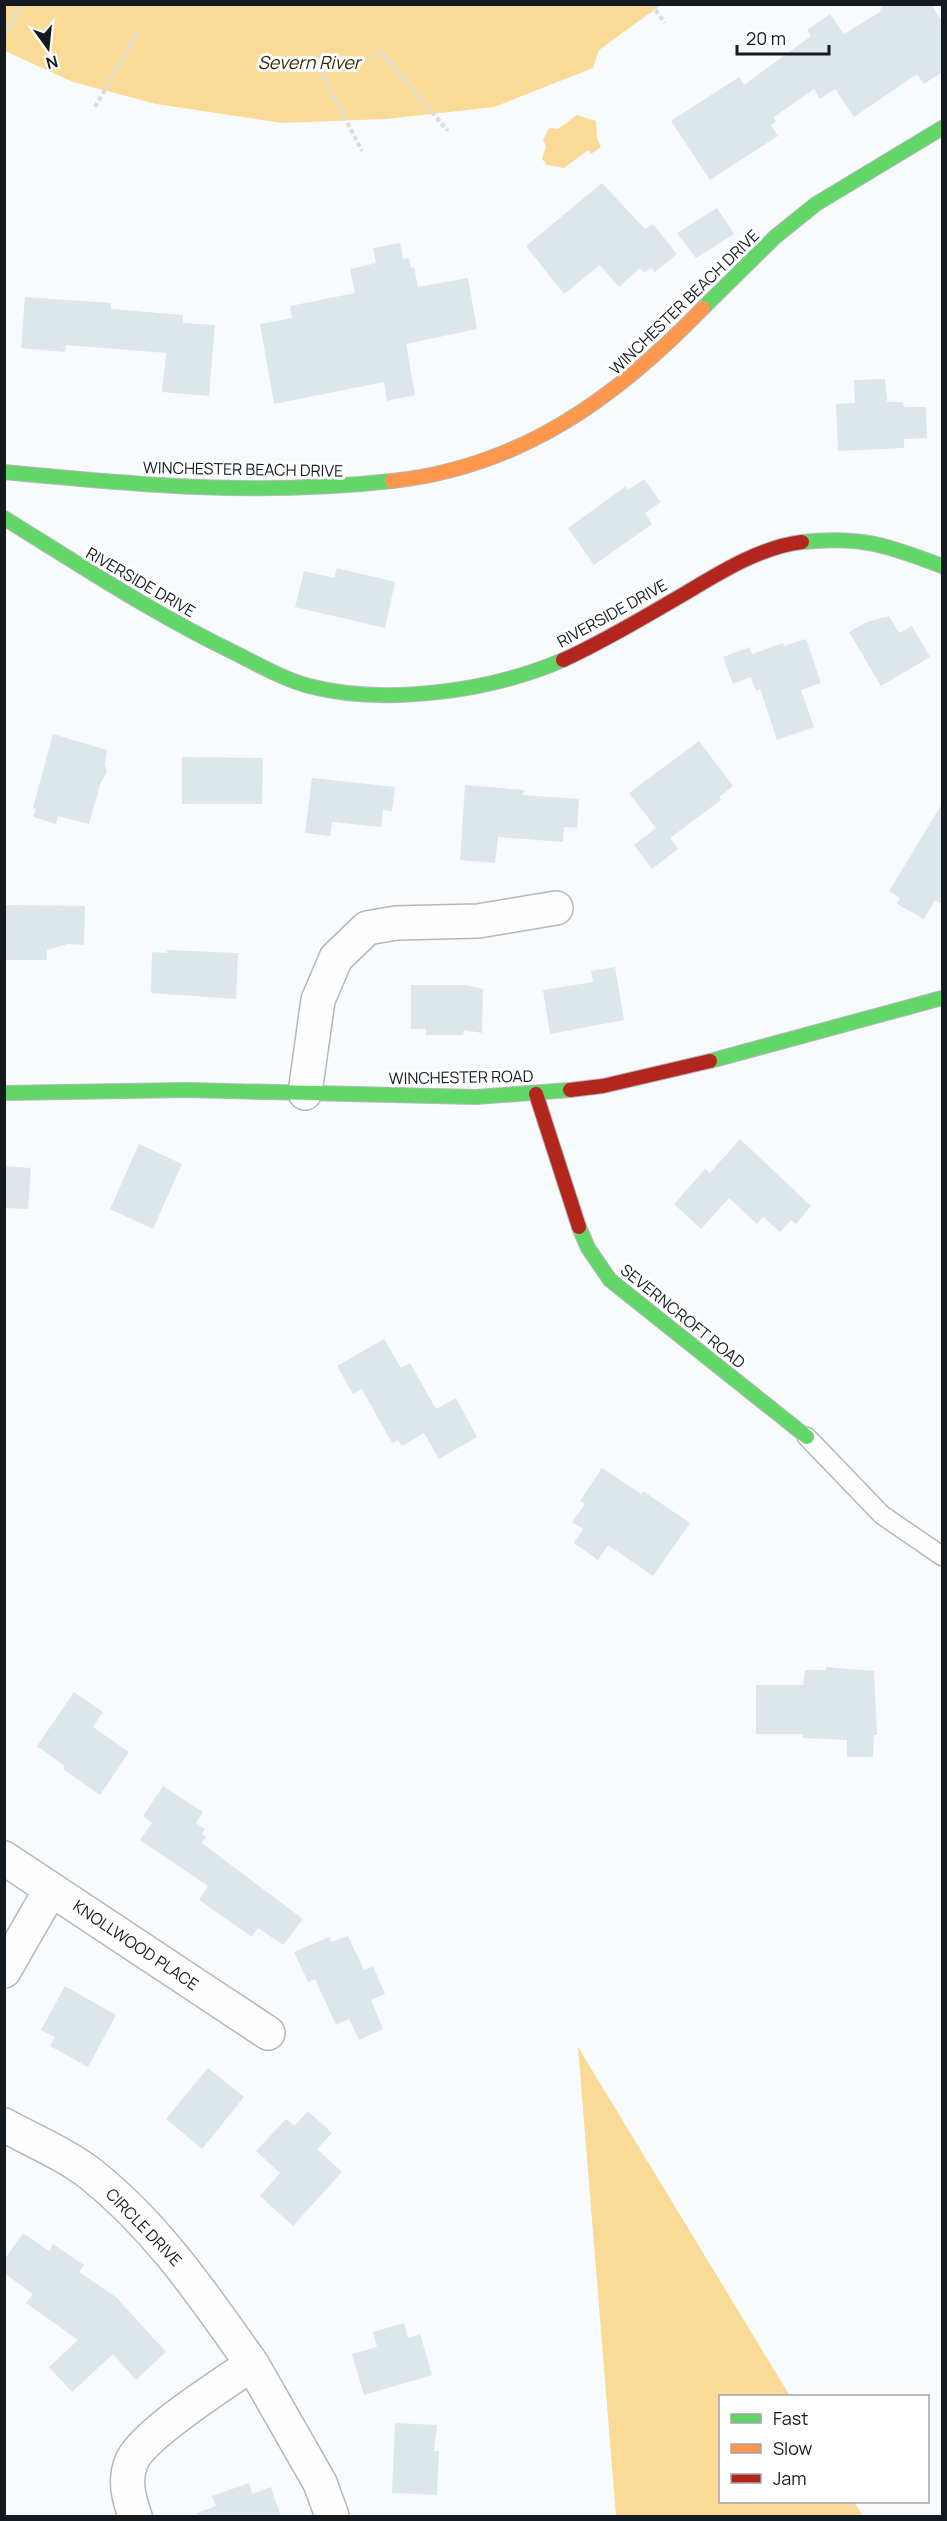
<svg xmlns="http://www.w3.org/2000/svg" width="947" height="2521" font-family="Manrope,sans-serif">
	<rect width="100%" height="100%" fill="#f8fbfd"/>
	<!-- water -->
	<path fill="#f9db97" d="M5,4H661V5L599,50L593,68L494,107L386,119L282,123L156,104L73,82L5,51Z
		M577,115L596,121L597,138L601,147L591,154L588,150L564,168L547,165L542,159L546,146L543,140L549,128L558,129Z
		M578,2047L790,2396H720V2502H854L863,2516H616Z"/>
	<!-- building -->
	<path fill="#dde6eb" d="M882,4H931L942,22V72L924,84L917,74L854,117L835,89L820,99L814,89L774,117L776,122L771,125L778,136L710,180L671,121L739,77L744,85L811,36L807,30L830,14L844,34L880,12Z
		M602,183L645,229L653,224L677,254L655,272L651,268L644,273L640,268L619,287L600,265L564,294L526,246Z
		M717,208L734,234L696,258L677,233Z
		M400,243L403,259L409,258L411,268L414,267L418,287L468,278L477,329L406,344L415,395L387,401L384,382L274,404L260,324L292,318L290,306L355,293L350,269L376,263L373,248Z
		M25,297L111,303V309L183,315V323L215,325L209,396L162,392L166,353L66,345L65,352L21,348Z
		M885,379L887,402H903L904,407H926L927,438L904,439V448L838,451L836,404L855,403L854,380Z
		M644,479L661,502L645,513L652,524L594,565L568,528L626,486L628,490Z
		M337,568L395,582L385,628L295,607L304,571L334,578Z
		M889,616L899,633L912,626L930,657L881,686L849,632L867,622Z
		M806,639L821,683L801,690L814,727L777,740L760,689L756,691L751,677L733,684L723,657L750,647L752,654L783,643L784,646Z
		M53,734L107,750L105,764L107,772L101,782L89,824L58,816L56,824L33,817L36,809L33,808Z
		M699,741L733,786L719,797L721,800L670,838L678,849L652,869L634,845L656,828L629,793Z
		M182,757L263,758L262,804H182Z
		M312,778L395,787L392,811L383,810L381,827L332,822L330,836L305,833Z
		M465,785L524,790L523,795L579,799L577,828L564,827L563,842L498,837L495,863L460,860Z
		M942,804V904L935,900L924,919L897,904L900,898L889,891Z
		M4,905L85,906L84,945L68,944L47,950V960H4Z
		M167,950L238,953L236,999L151,993L152,952L167,953Z
		M615,967L624,1020L550,1034L543,990L593,982L591,971Z
		M411,985H465L483,989L482,1033L464,1030L463,1035H426V1029H411Z
		M740,1139L811,1206L796,1224L791,1220L780,1232L763,1217L757,1224L729,1198L701,1229L674,1204L705,1169L710,1173Z
		M139,1144L182,1164L153,1229L110,1209Z
		M4,1166L31,1168L28,1209L4,1208Z
		M384,1339L401,1368L410,1363L436,1409L456,1398L477,1437L439,1459L424,1433L402,1446L398,1440L392,1443L362,1389L353,1394L337,1366Z
		M602,1468L641,1494L643,1491L690,1523L653,1576L608,1545L598,1560L574,1543L583,1529L572,1522L585,1504L580,1501Z
		M826,1667L874,1671L877,1735H874L873,1757H847V1740L803,1738V1734H756V1685H803L805,1670H826Z
		M74,1692L103,1712L93,1727L129,1752L100,1795L63,1769L65,1766L37,1746Z
		M163,1786L203,1812L196,1823L205,1829L202,1834L206,1837L202,1843L303,1919L283,1945L258,1928L252,1937L199,1900L208,1886L140,1840L152,1823L143,1816Z
		M348,1936L364,1970L373,1966L385,1994L371,2000L383,2029L359,2040L349,2019L336,2025L315,1979L308,1982L294,1952L329,1937L332,1942Z
		M65,1986L116,2015L88,2067L50,2046L55,2037L41,2030Z
		M208,2068L244,2097L202,2149L166,2119Z
		M308,2111L332,2133L317,2149L342,2172L293,2226L260,2196L280,2173L256,2151L286,2119L294,2126Z
		M23,2233L49,2251L53,2244L84,2265L79,2272L116,2297L166,2352L136,2380L113,2354L72,2392L49,2367L78,2340L26,2303L33,2294L4,2273V2260Z
		M404,2323L408,2338L420,2334L432,2375L364,2395L352,2354L377,2347L373,2332Z
		M395,2423L437,2425L434,2451H439L437,2495L392,2493Z
		M249,2483L252,2494L271,2487L281,2517H198L197,2513L216,2506L212,2496Z"/>
	<g fill="none" stroke-linecap="round" stroke-linejoin="round">
		<!-- lane casing -->
		<g stroke="#b3b8bb" stroke-width="21">
			<path id="lane" d="M807,1437L882,1515L942,1556"/>
		</g>
		<!-- street casing -->
		<g stroke="#b3b8bb" stroke-width="36">
			<path id="street" d="M305,1093L318,1000L336,958L367,928L396,923L478,921L556,908
				M4,1858L268,2033
				M4,1971L51,1889
				M4,2125C33,2141 67,2155 92,2175C159,2229 203,2295 252,2364
				M135,2516C129,2499 124,2481 131,2463C141,2435 225,2383 252,2364L320,2483L332,2516"/>
		</g>
		<!-- fast casing -->
		<g stroke="#b3b8bb" stroke-width="16">
			<path id="fast" d="M703,308L775,237L816,204L942,128
				M4,472C138,485 258,496 392,481
				M4,518C80,565 154,614 235,653C259,665 283,679 309,686C386,706 491,691 563,660
				M802,542C861,536 887,545 942,566
				M710,1061L942,998
				M4,1093L187,1090L476,1097L570,1090
				M579,1227L588,1248L610,1280L807,1437"/>
		</g>
		<!-- slow casing -->
		<g stroke="#b3b8bb" stroke-width="16">
			<path id="slow" d="M392,481C521,467 616,398 703,308"/>
		</g>
		<!-- jam casing -->
		<g stroke="#b3b8bb" stroke-width="16">
			<path id="jam" d="M563,660C605,641 644,617 684,594C719,573 760,547 802,542
				M570,1090L603,1086L710,1061
				M536,1094L579,1227"/>
		</g>
		<!-- path -->
		<path stroke="#dadcdd" stroke-width="4" stroke-dasharray="4.5 3" stroke-linecap="butt" d="M651,4L665,23
			M4,37L22,4
			M372,57L380,51L448,131
			M316,63L362,151
			M95,107L138,32"/>
		<!-- lane -->
		<use href="#lane" stroke="#fefeff" stroke-width="18"/>
		<!-- street -->
		<use href="#street" stroke="#fefeff" stroke-width="33"/>
		<!-- fast -->
		<use href="#fast" stroke="#63d668" stroke-width="14"/>
		<!-- slow -->
		<use href="#slow" stroke="#ff974d" stroke-width="14"/>
		<!-- jam -->
		<use href="#jam" stroke="#b3261e" stroke-width="14"/>
	</g>
	<g text-anchor="middle" stroke-width="6" stroke-linejoin="round" paint-order="stroke">
		<!-- street labels -->
		<g font-size="16" fill="#141b20" stroke="#fff">
			<text transform="translate(684 302) rotate(-44)" y="6">WINCHESTER BEACH DRIVE</text>
			<text transform="translate(243 469) rotate(1)" y="6">WINCHESTER BEACH DRIVE</text>
			<text transform="translate(141 582) rotate(30)" y="6">RIVERSIDE DRIVE</text>
			<text transform="translate(612 613) rotate(-29)" y="6">RIVERSIDE DRIVE</text>
			<text transform="translate(461 1077) rotate(-1)" y="6">WINCHESTER ROAD</text>
			<text transform="translate(683 1316) rotate(39)" y="6">SEVERNCROFT ROAD</text>
			<text transform="translate(136 1945) rotate(34)" y="6">KNOLLWOOD PLACE</text>
			<text transform="translate(144 2227) rotate(46)" y="6">CIRCLE DRIVE</text>
		</g>
		<!-- water labels -->
		<g font-size="18" font-style="italic" fill="#3b2a00" stroke="#fff">
			<text x="309" y="69">Severn River</text>
		</g>
	</g>
	<!-- border -->
	<rect width="947" height="2521" fill="none" stroke="#141b20" stroke-width="12"/>
	<!-- legend -->
	<rect x="719" y="2395" width="210" height="108" fill="#ffffff" stroke="#a1a4a6" stroke-width="1.5"/>
	<rect x="731" y="2414" width="30" height="9" fill="#63d668" stroke="#a1a4a6" stroke-width="1.5"/>
	<text x="773" y="2425" font-size="18" fill="#141b20">Fast</text>
	<rect x="731" y="2444" width="30" height="9" fill="#ff974d" stroke="#a1a4a6" stroke-width="1.5"/>
	<text x="773" y="2455" font-size="18" fill="#141b20">Slow</text>
	<rect x="731" y="2474" width="30" height="9" fill="#b3261e" stroke="#a1a4a6" stroke-width="1.5"/>
	<text x="773" y="2485" font-size="18" fill="#141b20">Jam</text>
	<!-- north arrow -->
	<g transform="translate(48 48) rotate(165)" stroke="#ffffff" stroke-width="4.5" paint-order="stroke">
	<path d="M0-4.5L10 22L0 15L-10 22Z" fill="#141b20"/>
	<text y="-9" font-size="16" font-weight="bold" text-anchor="middle" fill="#141b20">N</text>
	</g>
	<!-- scale -->
	<path d="M737 45v9h92v-9" fill="none" stroke="#141b20" stroke-width="3"/>
	<text x="746" y="45" font-size="18" fill="#141b20" stroke="#ffffff" stroke-width="4.5" paint-order="stroke">20 m</text>
</svg>
